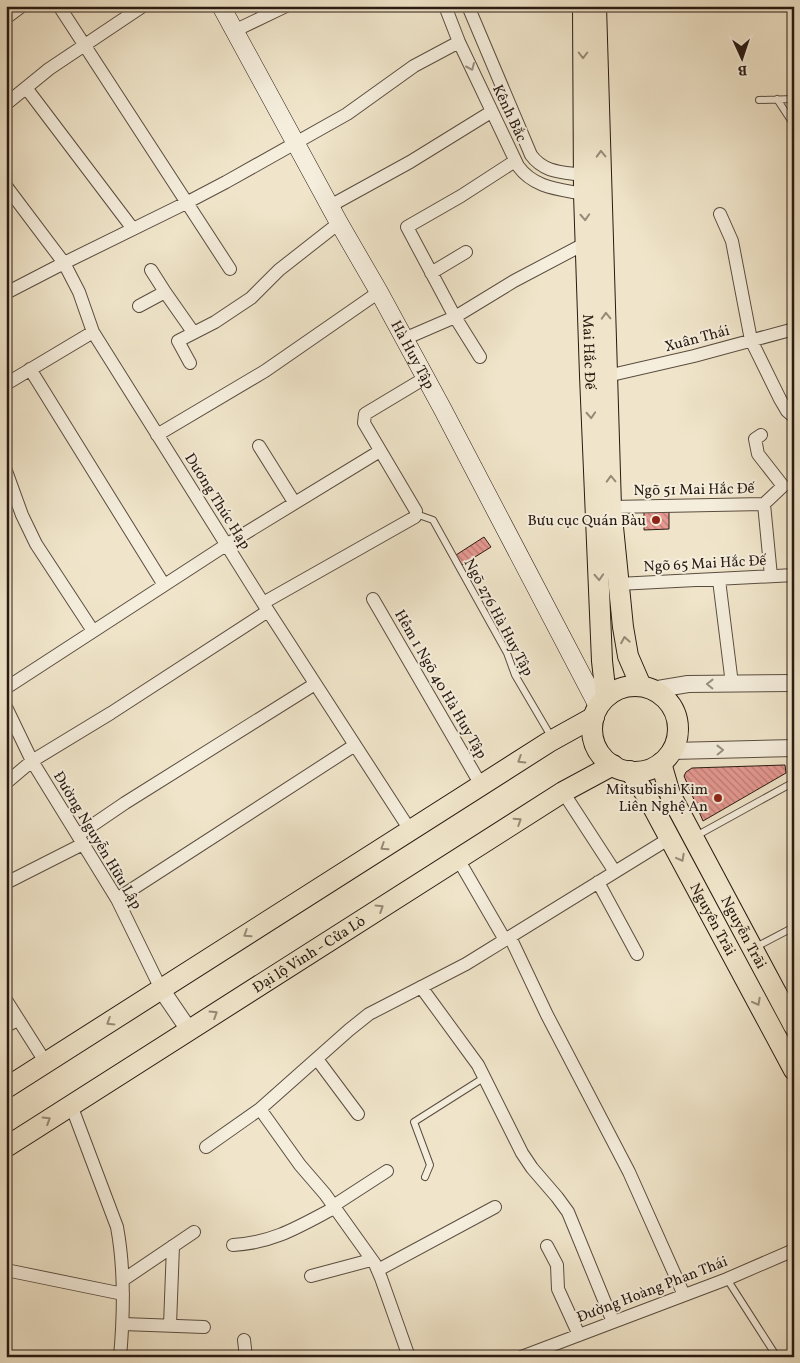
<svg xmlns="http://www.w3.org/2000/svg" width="800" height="1363" font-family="Vollkorn,serif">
	<defs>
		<pattern id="building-back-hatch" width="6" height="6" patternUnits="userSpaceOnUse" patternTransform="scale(1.25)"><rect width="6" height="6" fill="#e79992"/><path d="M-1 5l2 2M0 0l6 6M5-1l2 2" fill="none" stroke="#bb7c76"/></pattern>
	</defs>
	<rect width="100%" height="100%" fill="#f0e5ca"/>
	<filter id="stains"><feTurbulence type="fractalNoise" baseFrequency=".004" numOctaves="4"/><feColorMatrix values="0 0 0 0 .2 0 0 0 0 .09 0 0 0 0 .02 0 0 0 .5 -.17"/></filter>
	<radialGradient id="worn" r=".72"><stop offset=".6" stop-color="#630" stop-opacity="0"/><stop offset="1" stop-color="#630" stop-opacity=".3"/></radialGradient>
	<!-- building -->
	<path fill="url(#building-back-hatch)" stroke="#281a12" d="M669,510V529L644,530V512Z
		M484,537L491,547L462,565L456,555Z
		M785,765L786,773L703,821L684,776L686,772L692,768Z"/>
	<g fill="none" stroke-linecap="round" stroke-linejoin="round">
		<!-- service casing -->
		<g stroke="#5a4d40" stroke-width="8">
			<path id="service" d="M777,99L794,125
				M759,100L794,99
				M416,514L433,520L507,653L515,675L552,738
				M696,836L794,782
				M754,948L794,927
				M425,1177L430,1165L414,1122L485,1077
				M727,1279L777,1357"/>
		</g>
		<!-- minor casing -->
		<g stroke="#5a4d40" stroke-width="14">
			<path id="minor" d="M59,6L230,269
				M445,6L459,42L518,166C534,188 558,189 584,194
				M468,6L531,155C544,173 563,172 583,175
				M6,18L22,6
				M234,31L286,6
				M27,89L133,229
				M6,104L49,69L143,6
				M6,186L64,263L79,292L93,332L263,603L410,830
				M330,206L410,162L491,112
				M720,214L732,241L751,340L780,399L787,411L794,417
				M151,270L165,292
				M431,273L466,252
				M6,293L64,263L186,203L226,182L347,114L414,66L459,42
				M139,306L165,292L193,332
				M404,339L455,317L514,281L586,243
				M480,357L455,317L407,227L461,196L515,161
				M190,363L178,341L215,322L251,298L279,270L339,223
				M30,369L164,585
				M607,376L694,356L794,329
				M6,384L93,332
				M157,435L265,371L379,292
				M761,435L755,439L758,454L783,486L764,504
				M259,446L294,502
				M6,471L22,515L36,544L93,631
				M611,507L764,504L771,576
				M719,580L732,684
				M618,584L794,575
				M373,599L481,785
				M263,603L415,517L416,511L364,423L365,414L425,378
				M6,688L226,545L380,451
				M6,707L32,761L117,899L161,989
				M6,783L32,761L111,713L268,611
				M563,792L615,872
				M78,835L125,803L315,684
				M458,859L505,940
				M598,882L637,954
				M6,883L83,844
				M117,899L355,745
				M510,937L547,1015L629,1172L684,1295
				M421,987L478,1065L522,1153L532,1168L557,1197L568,1212L613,1322
				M6,1000L46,1063
				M6,1026L18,1020
				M317,1059L358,1114
				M71,1105L117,1227C125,1270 124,1313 120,1357
				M260,1109L300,1165L325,1194L375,1264L381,1278L409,1357
				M206,1147L260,1109L349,1030L369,1014L466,964L670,838
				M333,1206L387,1171
				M233,1245C273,1243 300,1226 334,1208
				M547,1246L557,1265L558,1289L579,1335
				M6,1270L123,1294
				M378,1270L495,1207
				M311,1276L371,1260
				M123,1280L194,1232
				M123,1324L204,1327
				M170,1325L173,1246
				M244,1340L246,1357
				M521,1357L727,1279L794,1250"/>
		</g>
		<!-- tertiary casing -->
		<g stroke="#5a4d40" stroke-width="18">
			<path id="tertiary" d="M652,690L688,684L794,683
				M672,751L794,748
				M161,989L189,1030"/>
		</g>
		<!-- secondary casing -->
		<g stroke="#281a12" stroke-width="19">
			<g id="secondary">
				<path id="s1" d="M221,6L339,223L379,292L442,408L598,706"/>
			</g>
		</g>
		<!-- primary casing -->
		<g stroke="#281a12" stroke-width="22">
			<g id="primary">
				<path id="s2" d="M583,6L584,194L590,376L602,661L606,697"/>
				<path d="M596,6L611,507L623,627L628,656L641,686"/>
				<circle cx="635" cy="729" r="43"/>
				<path id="s3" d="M661,763L670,794L794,1026"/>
				<path id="s4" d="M630,771L647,796L794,1070"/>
				<path d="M6,1088L549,742L594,717"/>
				<path id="s5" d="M6,1147L563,792L613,765"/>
			</g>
		</g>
		<!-- service -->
		<use href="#service" stroke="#f5eedd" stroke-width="6"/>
		<!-- minor -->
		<use href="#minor" stroke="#f5eedd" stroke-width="12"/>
		<!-- tertiary -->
		<use href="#tertiary" stroke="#f5eedd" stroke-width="16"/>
		<!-- secondary -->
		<use href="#secondary" stroke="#f5eedd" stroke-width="18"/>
		<!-- primary -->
		<use href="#primary" stroke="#f0e5ca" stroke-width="20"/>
	</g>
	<!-- one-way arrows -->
	<defs><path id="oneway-chevron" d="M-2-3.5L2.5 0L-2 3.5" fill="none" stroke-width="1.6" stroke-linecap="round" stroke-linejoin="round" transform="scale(1.25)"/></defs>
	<g stroke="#968a77">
		<use href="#oneway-chevron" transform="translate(583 55) rotate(90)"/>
		<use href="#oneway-chevron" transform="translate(601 154) rotate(-92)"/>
		<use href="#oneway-chevron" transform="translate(585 217) rotate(87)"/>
		<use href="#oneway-chevron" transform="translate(606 316) rotate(-92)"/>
		<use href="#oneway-chevron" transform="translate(591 415) rotate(87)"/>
		<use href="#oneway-chevron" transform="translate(611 479) rotate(-92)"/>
		<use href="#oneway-chevron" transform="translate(599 577) rotate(87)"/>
		<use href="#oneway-chevron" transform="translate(625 640) rotate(-100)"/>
		<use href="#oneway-chevron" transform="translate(521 760) rotate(148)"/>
		<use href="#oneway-chevron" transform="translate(518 821) rotate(-33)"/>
		<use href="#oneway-chevron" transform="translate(384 847) rotate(147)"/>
		<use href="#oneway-chevron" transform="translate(681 858) rotate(62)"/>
		<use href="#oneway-chevron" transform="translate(380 908) rotate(-32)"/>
		<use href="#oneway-chevron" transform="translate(247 934) rotate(147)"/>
		<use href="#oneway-chevron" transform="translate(757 1002) rotate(62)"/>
		<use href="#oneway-chevron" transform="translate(214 1014) rotate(-32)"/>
		<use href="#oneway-chevron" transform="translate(110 1022) rotate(148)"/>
		<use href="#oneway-chevron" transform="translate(47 1120) rotate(-32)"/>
	</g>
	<g stroke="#998f82">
		<use href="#oneway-chevron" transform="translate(471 67) rotate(66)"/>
		<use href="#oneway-chevron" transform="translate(710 684) rotate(-179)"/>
		<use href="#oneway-chevron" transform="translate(720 750) rotate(-1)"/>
	</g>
	<!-- markers -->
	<g fill="#8f2418" stroke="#f5eedd" stroke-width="2">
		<circle cx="656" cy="520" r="5"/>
		<circle cx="718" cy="798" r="5"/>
	</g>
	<g text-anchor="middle" stroke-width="4" stroke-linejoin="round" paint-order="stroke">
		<!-- street labels -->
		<g font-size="15" fill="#281a12" stroke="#f5eedd">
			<text transform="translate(510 113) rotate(65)" y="5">Kênh Bắc</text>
			<text transform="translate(697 338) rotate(-15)" y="5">Xuân Thái</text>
			<text dy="5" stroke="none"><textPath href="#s2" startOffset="346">Mai Hắc Đế</textPath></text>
			<text dy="5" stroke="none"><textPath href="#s1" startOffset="398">Hà Huy Tập</textPath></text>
			<text transform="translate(694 489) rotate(-1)" y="5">Ngõ 51 Mai Hắc Đế</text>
			<text transform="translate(218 501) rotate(58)" y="5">Dương Thúc Hạp</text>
			<text transform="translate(705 563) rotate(-3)" y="5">Ngõ 65 Mai Hắc Đế</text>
			<text transform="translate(499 617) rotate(62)" y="5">Ngõ 276 Hà Huy Tập</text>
			<text transform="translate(441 684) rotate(60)" y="5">Hẻm 1 Ngõ 40 Hà Huy Tập</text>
			<text transform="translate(98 840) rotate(59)" y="5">Đường Nguyễn Hữu Lập</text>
			<text dy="5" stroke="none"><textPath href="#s4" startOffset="170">Nguyên Trãi</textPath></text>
			<text dy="5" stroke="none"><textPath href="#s3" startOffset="189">Nguyễn Trãi</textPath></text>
			<text dy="5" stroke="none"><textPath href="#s5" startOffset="359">Đại lộ Vinh - Cửa Lò</textPath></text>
			<text transform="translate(652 1289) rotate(-21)" y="5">Đường Hoàng Phan Thái</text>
		</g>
		<!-- poi labels -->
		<g font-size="15" fill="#281a12" stroke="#f5eedd" text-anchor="end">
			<text x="646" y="525">Bưu cục Quán Bàu</text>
			<text x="708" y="794">Mitsubishi Kim<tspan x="708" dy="17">Liên Nghệ An</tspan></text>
		</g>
	</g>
	<!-- margin -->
	<rect width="800" height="1363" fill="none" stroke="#f0e5ca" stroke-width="25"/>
	<rect x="8" y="8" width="785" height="1348" fill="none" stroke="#281a12" stroke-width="2.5"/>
	<rect x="12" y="12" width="775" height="1338" fill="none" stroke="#281a12"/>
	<!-- north arrow -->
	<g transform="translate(742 58) rotate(177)" stroke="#f5eedd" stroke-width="4" paint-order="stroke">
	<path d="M0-4L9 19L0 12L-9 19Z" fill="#281a12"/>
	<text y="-8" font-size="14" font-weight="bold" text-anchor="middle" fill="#281a12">B</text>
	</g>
	<rect width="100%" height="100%" filter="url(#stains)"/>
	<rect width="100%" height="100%" fill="url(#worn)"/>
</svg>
